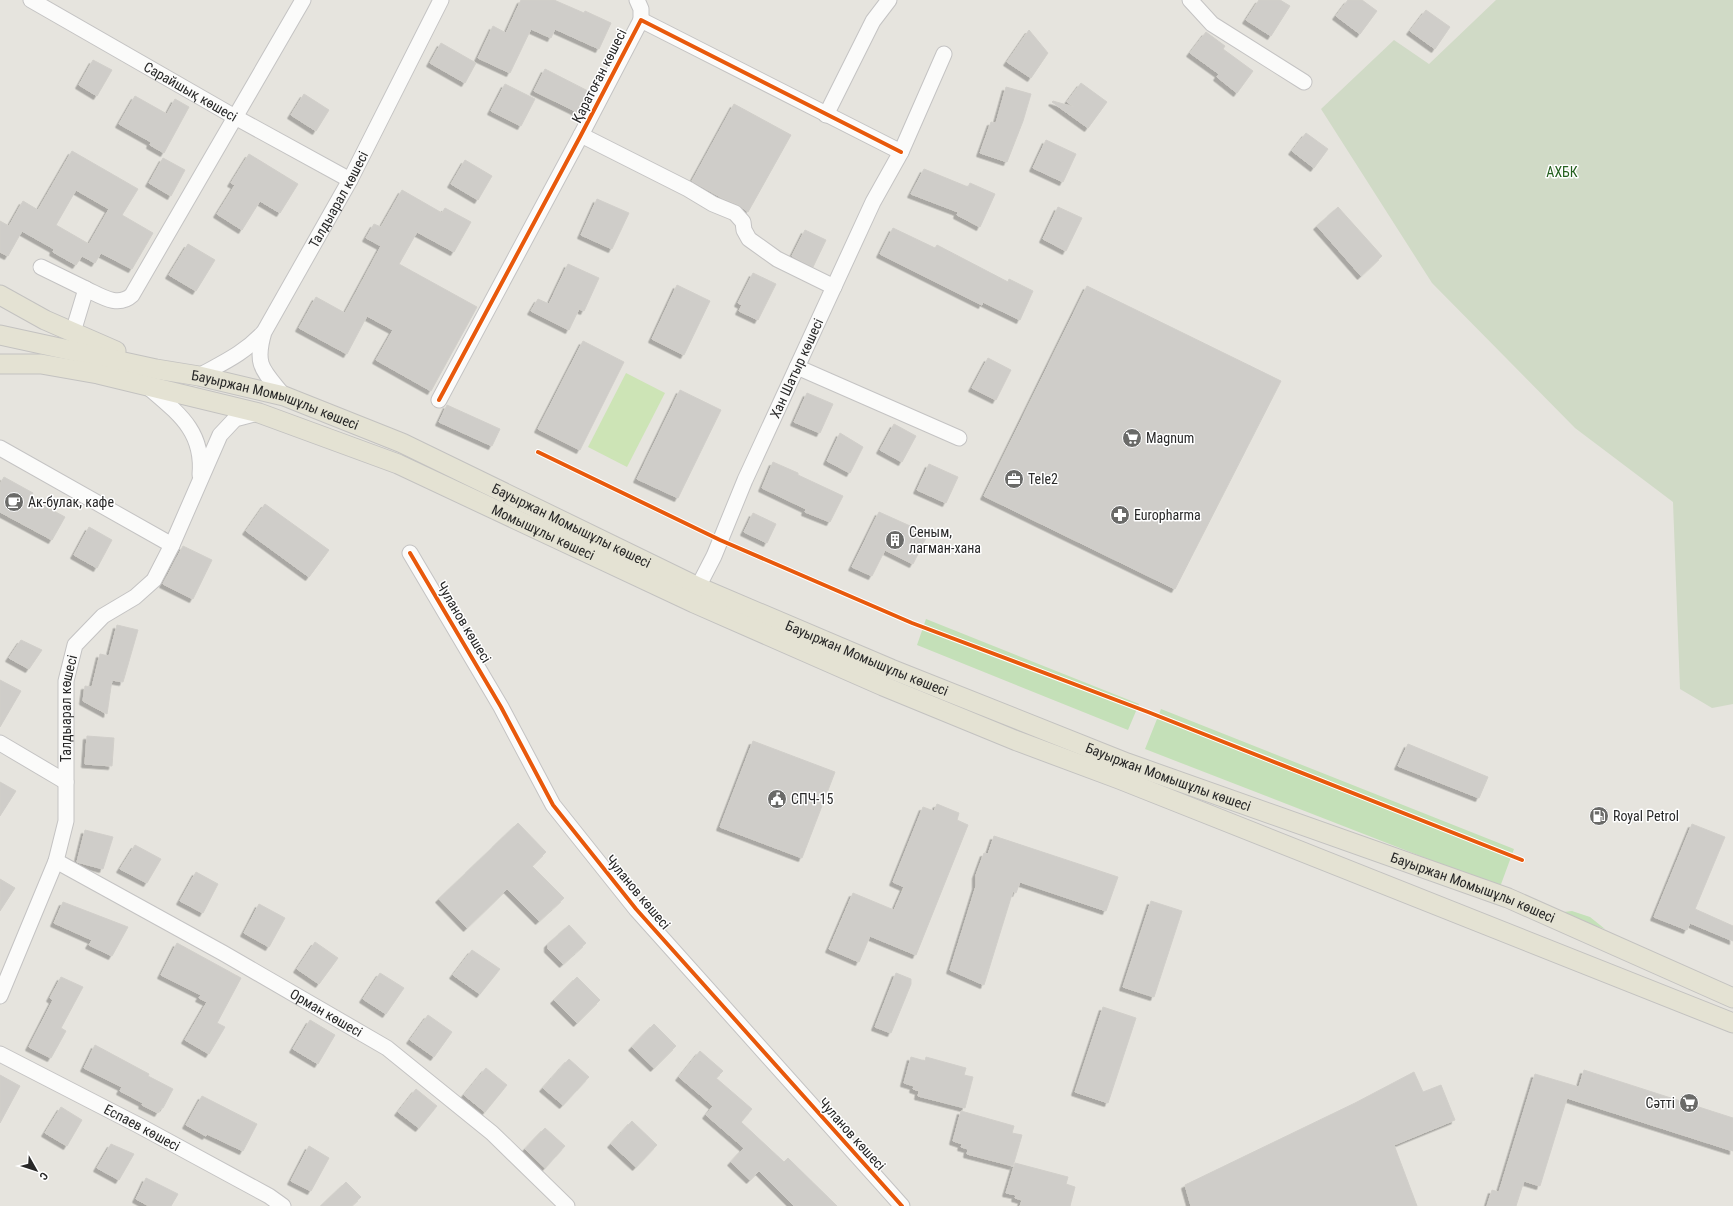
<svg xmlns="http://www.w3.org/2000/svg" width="1733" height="1206" font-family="'Roboto Condensed',sans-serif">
	<defs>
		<filter id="shadow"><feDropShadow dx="-3.5" dy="3.5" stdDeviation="0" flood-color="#0004"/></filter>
	</defs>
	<rect width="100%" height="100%" fill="#e6e4de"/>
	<!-- green -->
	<path fill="#c4e0b8" d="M926,619L1139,704L1128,730L917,645Z
		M1161,709L1514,849L1500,887L1145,749Z
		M1572,911L1590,917L1605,929L1555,913Z"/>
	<!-- cemetery -->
	<path fill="#d0dac6" d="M1496,0H1733V704L1712,708L1680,689L1673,502L1575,428L1432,283L1321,109L1394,40L1429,64Z"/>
	<!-- pitch -->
	<path fill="#cde4b6" d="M626,373L665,393L627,467L588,447Z"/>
	<!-- building -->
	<path fill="#cfcdc9" stroke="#d1cfca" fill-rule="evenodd" filter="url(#shadow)" d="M521,0H554L584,13L585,11L611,23L599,49L555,29L551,38L531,29L510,73L478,58L493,26L506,33Z
		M1259,0H1280L1290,6L1271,36L1246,20Z
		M1348,0H1362L1377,11L1360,34L1336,16Z
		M1426,10L1450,27L1435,49L1410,31Z
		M1029,30L1048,53L1031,78L1007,62Z
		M1206,32L1225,46L1223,49L1253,71L1237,93L1217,77L1219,74L1190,53Z
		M441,43L476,63L465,83L430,63Z
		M93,60L112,70L97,96L79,85Z
		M545,69L588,91L577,112L534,91Z
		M1081,83L1107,102L1088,128L1052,102L1053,101L1074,107L1067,102Z
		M505,84L535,99L521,126L491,111Z
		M1006,87L1031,94L1023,121L1007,162L980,153L991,122L996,123Z
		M304,94L329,110L316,131L291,115Z
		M135,96L167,114L175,99L189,107L164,153L150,145L151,142L119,124Z
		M734,104L791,135L748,212L739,205L722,198L692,181Z
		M1306,133L1328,149L1314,168L1292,151Z
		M1046,140L1076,154L1063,182L1033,168Z
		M72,151L138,189L122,215L153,233L132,269L101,253L95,263L82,256L76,265L53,252L54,249L22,231L8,256L0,252V221L9,226L23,201L38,210ZM76,190L109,209L89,244L56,225Z
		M249,154L298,184L280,213L260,201L242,230L217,214L235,185L231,183Z
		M163,158L185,170L171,196L149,183Z
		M465,160L492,176L478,200L451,184Z
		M924,169L968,187L970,183L995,194L980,227L957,215L958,212L911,194Z
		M402,190L442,213L445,208L471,222L454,252L417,232L399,264L477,307L431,391L376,360L393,330L367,316L347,354L299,328L316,297L345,313L381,246L366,238L374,224L381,227Z
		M597,199L629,213L612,249L581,235Z
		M1058,207L1082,218L1066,251L1043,239Z
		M1338,207L1382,256L1361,276L1317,226Z
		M893,228L935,248L937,245L1008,282L1009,279L1033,291L1020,320L983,302L982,305L880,254Z
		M805,230L826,240L813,267L792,256Z
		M188,244L215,260L196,291L169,275Z
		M568,264L599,278L584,311L579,309L569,330L531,311L538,299L549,304Z
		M753,273L776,284L758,320L739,311L742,305L738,303Z
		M677,285L710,301L684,355L652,339Z
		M1087,286L1281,381L1175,589L984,496Z
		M583,341L624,362L580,450L538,429Z
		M988,358L1011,370L996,400L972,388Z
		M680,390L721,410L678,498L637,479Z
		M807,393L833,404L820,433L794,422Z
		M447,405L500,429L492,446L439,422Z
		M894,424L916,436L902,462L880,450Z
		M840,433L863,447L850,473L827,461Z
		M773,462L798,473V475L843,496L830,522L805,512L806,509L762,488Z
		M929,464L958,477L946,503L917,490Z
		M4,477L33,493L30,498L65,517L52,540L0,512V484Z
		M265,504L329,550L309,577L246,531Z
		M879,512L928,534L913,564L885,550L872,576L852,567Z
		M753,513L776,524L767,543L744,532Z
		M89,527L112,540L97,568L74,555Z
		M183,546L212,560L193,599L163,584Z
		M117,625L138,630L123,682L112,680L107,714L83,701L85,686L92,687L100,654L109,656Z
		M21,640L42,650L29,669L9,658Z
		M0,680L21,691L0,727Z
		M87,736L114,738L112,766L85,764Z
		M753,741L835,772L802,858L720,827Z
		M1408,744L1488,777L1479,798L1398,766Z
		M0,782L16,791L0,816Z
		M937,804L959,813L957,820L968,825L916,955L870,936L859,962L829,949L853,893L894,910L904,887L893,882L923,807L934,811Z
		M518,823L546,852L532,866L564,898L539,921L507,889L467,928L439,899Z
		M1692,824L1725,837L1695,909L1733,926V941L1690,923L1687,930L1654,917Z
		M85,830L113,837L103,869L77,862Z
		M994,836L1118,877L1106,911L1020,882L1016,893L1013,891L984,985L950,970L976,886V875L984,853L988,854Z
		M135,845L161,859L147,883L120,869Z
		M196,872L218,884L203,913L180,901Z
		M0,879L15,888L0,911Z
		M1151,901L1182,911L1154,997L1123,987Z
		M63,902L128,927L112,956L89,945L92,940L54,923Z
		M259,904L285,918L269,947L244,933Z
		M569,925L586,943L563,964L548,949V944Z
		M315,942L338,958L319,984L297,969Z
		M177,943L241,978L217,1023L225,1027L209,1054L185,1040L207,1002L199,998L201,995L161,975Z
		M472,950L500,969L480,994L453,975Z
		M380,973L404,988L386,1014L363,999Z
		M896,973L911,979V984L891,1033L875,1027Z
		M61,977L83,987L61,1028L66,1031L51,1058L29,1047L53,1000L50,998Z
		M577,977L600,1000L577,1023L554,1000Z
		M1103,1007L1136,1018L1108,1103L1075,1092Z
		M428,1015L452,1032L434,1057L410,1040Z
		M310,1020L335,1035L318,1064L293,1049Z
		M654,1024L676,1046L654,1068L632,1047Z
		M95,1045L149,1074L148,1076L173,1089L163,1108H161L158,1113L142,1105L143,1103L120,1091L122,1087L84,1068Z
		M700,1051L723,1071L716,1078L752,1109L741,1122L784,1162L788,1158L837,1206H794L759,1171L750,1180L731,1162L744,1148L706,1115L713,1106L679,1077Z
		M911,1057L925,1061L926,1057L966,1068L964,1075L973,1077L965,1108L918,1096L919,1091L913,1089L914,1086L904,1083Z
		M569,1059L589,1077L563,1105L543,1088Z
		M486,1068L507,1085L485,1112L464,1095Z
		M1584,1070L1733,1118V1151L1567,1098L1540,1186L1524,1181L1516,1206H1487L1492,1190L1499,1192L1535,1074L1579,1087Z
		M1414,1072L1423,1092L1441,1085L1455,1120L1394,1145L1417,1206H1191L1185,1185L1355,1103Z
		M0,1075L20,1086L0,1123Z
		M416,1089L437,1106L419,1128L398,1112Z
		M202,1096L257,1124L243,1151L207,1134L206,1136L186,1125Z
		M61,1107L82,1120L67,1146L45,1133Z
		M961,1111L1014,1126L1012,1133L1022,1135L1013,1166L967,1154L968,1149L961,1147L962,1144L953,1141Z
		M632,1121L657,1145L636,1167L611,1144Z
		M545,1128L565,1146L545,1168L525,1149Z
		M111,1144L134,1154L119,1180L97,1168Z
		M309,1146L329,1158L311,1191L291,1181Z
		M1015,1163L1068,1177L1066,1184L1075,1187L1070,1206H1020L1022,1200L1015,1198L1016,1195L1006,1193Z
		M146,1178L178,1194L171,1206H149L136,1199Z
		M346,1182L361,1197L351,1206H321Z"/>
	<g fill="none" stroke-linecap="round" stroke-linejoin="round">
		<!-- minor casing -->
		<g stroke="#c4c3c3" stroke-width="17">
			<g id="minor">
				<path id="s1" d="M31,0L235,117L350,180"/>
				<path d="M637,0L641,9V20"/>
				<path d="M1190,0L1212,24L1304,82"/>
				<path d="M826,115L873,21L889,0"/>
				<path d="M581,135L688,189L713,204L735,213L743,222L744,230L749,239L777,259L834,287"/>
				<path d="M41,267L86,289"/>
				<path d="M73,332L86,289C101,296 118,308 132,295L303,0"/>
				<path d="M797,367L959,438"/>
				<path d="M199,376C224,362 243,354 263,333"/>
				<path d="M148,387C178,413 204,431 200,475"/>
				<path id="s2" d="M284,396C263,370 254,366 264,332L350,180L441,0"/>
				<path d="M439,400L581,135L641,20L901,152"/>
				<path d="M0,448L172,545"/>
				<path d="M410,553L501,707L553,805L636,909L902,1206"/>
				<path id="s3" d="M698,587L714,556L745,480L873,202L901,152L944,54"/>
				<path d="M0,743L66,782"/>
				<path id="s4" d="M56,861L223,953L387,1048L492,1133L567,1206"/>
				<path id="s5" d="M0,996L56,861L66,821V681L75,645L103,616L135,597L154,580L172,545L220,435L235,419L258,413"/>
				<path id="s6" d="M0,1054L138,1125L269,1196L283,1206"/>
			</g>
		</g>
		<!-- major casing -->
		<g stroke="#c3c2c0" stroke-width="21">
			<g id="major">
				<path d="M0,295L45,320L116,351"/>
				<path id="s7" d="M0,335L156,369L199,376L284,396L402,443L698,587L891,669L1127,763L1508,898L1733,998"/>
				<path id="s8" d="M0,364H41L98,374L259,413L398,464L694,603L883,686L1017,741L1119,779L1733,1023"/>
			</g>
		</g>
		<!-- minor -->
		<use href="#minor" stroke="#fbfbfa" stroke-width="15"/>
		<!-- major -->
		<use href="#major" stroke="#e4e2d3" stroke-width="19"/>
		<!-- cycleway casing -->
		<g stroke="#fff" stroke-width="6">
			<path id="cycleway" d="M439,400L581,135L641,20L901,152
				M538,452L720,540L912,623L1148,712L1522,860
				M410,553L501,707L553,805L636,909L902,1206"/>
		</g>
		<!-- cycleway -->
		<use href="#cycleway" stroke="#e8590c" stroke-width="4"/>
	</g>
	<!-- icons -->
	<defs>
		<g id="supermarket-disc" transform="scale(1)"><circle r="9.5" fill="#6a6a68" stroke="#fff"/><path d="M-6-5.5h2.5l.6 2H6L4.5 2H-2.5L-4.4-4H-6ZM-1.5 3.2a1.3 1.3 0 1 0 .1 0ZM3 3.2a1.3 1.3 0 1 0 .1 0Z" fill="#fff"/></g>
		<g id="office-disc" transform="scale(1)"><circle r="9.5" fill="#6a6a68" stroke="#fff"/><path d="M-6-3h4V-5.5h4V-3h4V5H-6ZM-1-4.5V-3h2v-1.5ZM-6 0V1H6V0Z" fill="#fff"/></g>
		<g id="cafe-disc" transform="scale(1)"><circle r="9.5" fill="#6a6a68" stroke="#fff"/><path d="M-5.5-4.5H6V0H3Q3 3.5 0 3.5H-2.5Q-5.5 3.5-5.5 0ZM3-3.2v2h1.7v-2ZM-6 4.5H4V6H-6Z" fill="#fff"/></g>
		<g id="pharmacy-disc" transform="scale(1)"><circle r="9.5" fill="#6a6a68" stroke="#fff"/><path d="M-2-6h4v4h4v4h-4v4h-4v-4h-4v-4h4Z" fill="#fff"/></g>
		<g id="building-disc" transform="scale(1)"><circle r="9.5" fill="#6a6a68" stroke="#fff"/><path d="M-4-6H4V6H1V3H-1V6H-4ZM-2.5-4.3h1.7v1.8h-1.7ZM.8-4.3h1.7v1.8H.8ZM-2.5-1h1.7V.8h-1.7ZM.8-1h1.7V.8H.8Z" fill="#fff"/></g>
		<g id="civic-disc" transform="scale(1)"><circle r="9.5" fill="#6a6a68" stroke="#fff"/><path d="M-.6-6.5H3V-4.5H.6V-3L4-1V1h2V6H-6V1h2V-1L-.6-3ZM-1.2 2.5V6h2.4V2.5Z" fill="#fff"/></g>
		<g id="fuel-disc" transform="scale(1)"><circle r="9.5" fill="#6a6a68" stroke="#fff"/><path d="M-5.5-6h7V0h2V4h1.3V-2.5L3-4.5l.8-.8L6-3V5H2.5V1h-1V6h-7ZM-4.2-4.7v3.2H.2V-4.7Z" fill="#fff"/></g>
	</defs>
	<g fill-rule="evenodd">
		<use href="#supermarket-disc" x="1132" y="438"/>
		<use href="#office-disc" x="1014" y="479"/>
		<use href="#cafe-disc" x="14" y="502"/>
		<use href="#pharmacy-disc" x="1120" y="515"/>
		<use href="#building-disc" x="895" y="540"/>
		<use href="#civic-disc" x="777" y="799"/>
		<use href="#fuel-disc" x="1599" y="816"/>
		<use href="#supermarket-disc" x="1689" y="1103"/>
	</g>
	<g text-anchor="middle" stroke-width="3" stroke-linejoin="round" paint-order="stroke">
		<!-- street labels -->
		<g font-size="14" fill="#282828" stroke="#fff">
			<text transform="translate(599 76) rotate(-63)" y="5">Қаратоған көшесі</text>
			<text dy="5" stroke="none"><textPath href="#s1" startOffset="184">Сарайшық көшесі</textPath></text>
			<text dy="5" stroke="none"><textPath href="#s2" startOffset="224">Талдыарал көшесі</textPath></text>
			<text dy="5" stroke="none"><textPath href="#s3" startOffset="240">Хан Шатыр көшесі</textPath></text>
			<text dy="5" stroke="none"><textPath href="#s7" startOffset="283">Бауыржан Момышұлы көшесі</textPath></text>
			<text dy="5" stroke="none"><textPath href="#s7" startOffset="606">Бауыржан Момышұлы көшесі</textPath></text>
			<text dy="5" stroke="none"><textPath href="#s8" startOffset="573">Момышұлы көшесі</textPath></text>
			<text transform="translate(464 622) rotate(59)" y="5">Чуланов көшесі</text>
			<text dy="5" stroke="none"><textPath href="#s7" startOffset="930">Бауыржан Момышұлы көшесі</textPath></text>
			<text dy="5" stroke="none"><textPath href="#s5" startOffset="300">Талдыарал көшесі</textPath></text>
			<text dy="5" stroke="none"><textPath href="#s7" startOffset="1254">Бауыржан Момышұлы көшесі</textPath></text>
			<text dy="5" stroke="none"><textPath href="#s7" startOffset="1578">Бауыржан Момышұлы көшесі</textPath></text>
			<text transform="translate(638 892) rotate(50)" y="5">Чуланов көшесі</text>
			<text dy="5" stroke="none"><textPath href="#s4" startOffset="310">Орман көшесі</textPath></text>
			<text dy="5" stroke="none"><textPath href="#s6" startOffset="160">Еспаев көшесі</textPath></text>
			<text transform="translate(852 1134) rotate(48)" y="5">Чуланов көшесі</text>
		</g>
		<!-- park labels -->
		<g font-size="14" fill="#235f1d" stroke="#fff">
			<text x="1562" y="177">АХБК</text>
		</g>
		<!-- poi labels -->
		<g font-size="14" fill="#282828" stroke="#fff" text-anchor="start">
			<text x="1146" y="443">Magnum</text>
			<text x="1028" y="484">Tele2</text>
			<text x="28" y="507">Ак-булак, кафе</text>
			<text x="1134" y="520">Europharma</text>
			<text x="909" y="537">Сеным,<tspan x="909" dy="16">лагман-хана</tspan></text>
			<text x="791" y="804">СПЧ-15</text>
			<text x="1613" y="821">Royal Petrol</text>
			<text x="1675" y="1108" text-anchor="end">Сәтті</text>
		</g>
	</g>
	<!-- north arrow -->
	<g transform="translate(36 1170) rotate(129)" stroke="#ffffff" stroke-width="3" paint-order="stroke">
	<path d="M0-3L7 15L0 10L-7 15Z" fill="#282828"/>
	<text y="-6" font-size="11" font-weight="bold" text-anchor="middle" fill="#282828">С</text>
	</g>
</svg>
